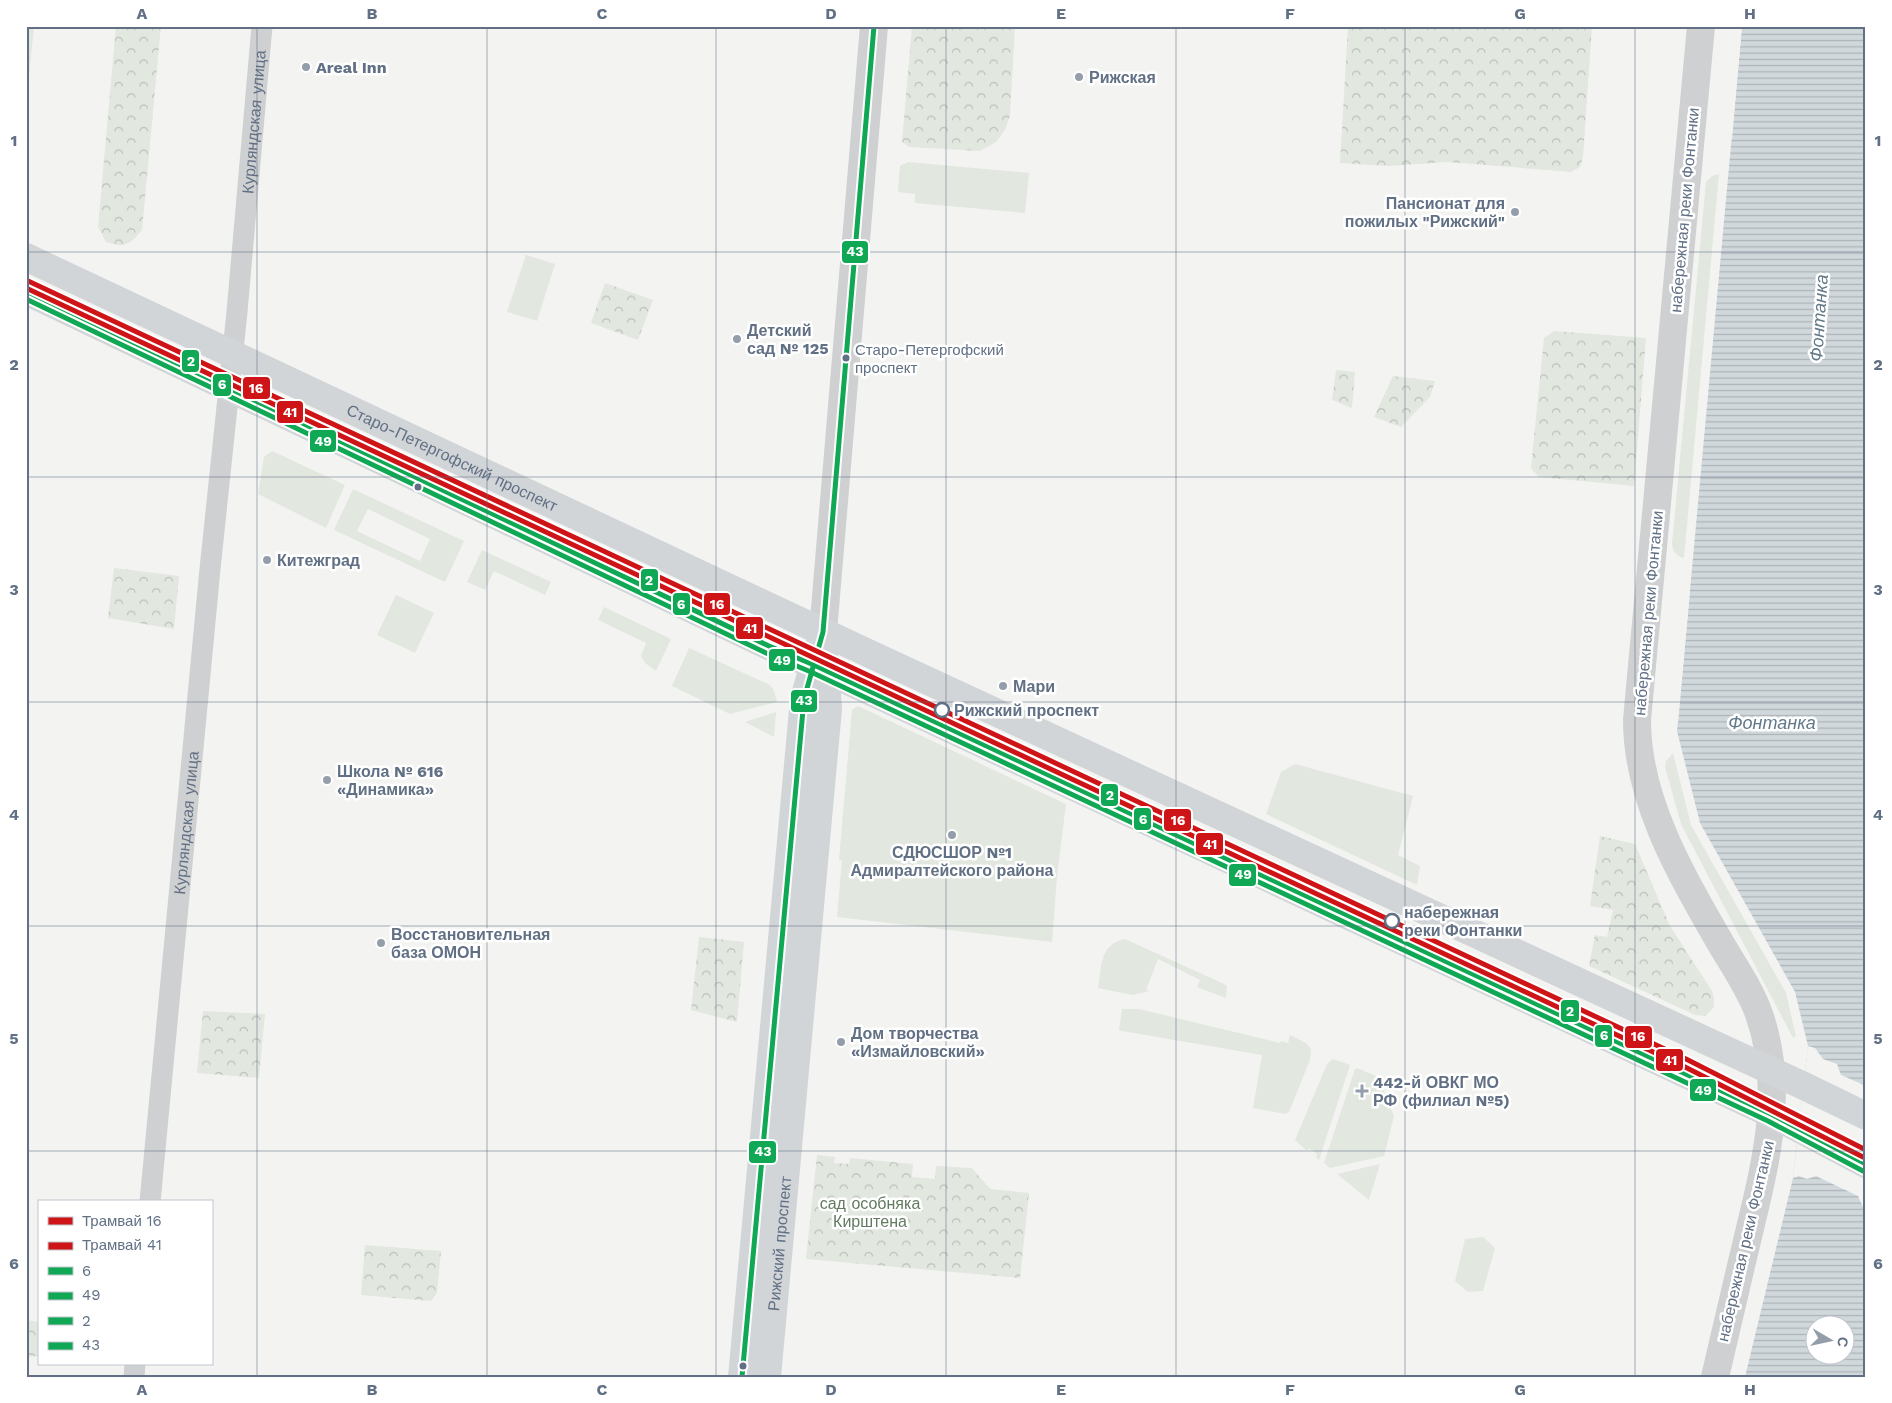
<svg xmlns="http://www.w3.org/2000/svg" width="1892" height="1403" font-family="'Work Sans',sans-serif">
	<defs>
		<pattern id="forest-crowns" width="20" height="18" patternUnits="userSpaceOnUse" patternTransform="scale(1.25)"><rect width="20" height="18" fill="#e2e7df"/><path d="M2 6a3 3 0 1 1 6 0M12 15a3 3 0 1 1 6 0" fill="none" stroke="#bbc0ba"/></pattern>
		<pattern id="water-rules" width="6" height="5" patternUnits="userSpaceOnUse" patternTransform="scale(1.25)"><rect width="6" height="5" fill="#d1d8db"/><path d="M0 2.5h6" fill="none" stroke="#adb4b7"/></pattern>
	</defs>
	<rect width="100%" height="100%" fill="#f3f4f1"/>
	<!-- green -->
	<path fill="#e2e7df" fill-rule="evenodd" d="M26,26H34L26,107Z
		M908,162L1029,173L1025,213L915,203V194L898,192L900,166Z
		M1719,174L1684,558C1676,556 1673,552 1672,544L1706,182L1712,176Z
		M526,255L555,264L537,321L507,312Z
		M272,451L345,485L326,528L258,494L264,457Z
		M353,489L464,541L445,582L334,530ZM368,509L430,539L420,561L357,531Z
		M482,550L551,582L545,595L494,571L485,590L467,582Z
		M396,595L434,613L415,653L377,635Z
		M604,607L671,639L656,671L645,663L641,656L646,643L598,620Z
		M689,648L770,685L774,690L777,702L730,714L672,686Z
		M858,706L1066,804L1057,876L1052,942L837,917L842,860H839L852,710Z
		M776,712L774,737L745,722Z
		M1673,753L1691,825L1786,993L1796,1036L1793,1038L1681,824L1665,767L1666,761Z
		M1295,764L1413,796L1398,855L1420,866L1417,885L1266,814L1281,772Z
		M1125,939L1224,984L1227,986L1226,998L1197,987L1200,980L1158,959L1146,990L1150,991L1133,995L1098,988C1102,967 1099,944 1125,939Z
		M1122,1009H1139L1280,1043L1281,1041L1288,1043L1290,1035L1306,1043L1311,1049L1310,1060L1289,1112L1285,1114L1253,1108L1262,1055L1122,1031L1119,1030Z
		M1333,1059L1350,1065L1319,1160L1316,1157L1317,1154L1309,1148L1307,1151L1295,1140L1327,1064Z
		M1357,1068L1378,1077L1394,1116L1384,1156L1330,1168L1324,1163L1355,1069Z
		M1380,1164L1369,1200L1337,1174Z
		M1483,1237L1495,1248L1483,1291L1468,1292L1455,1281L1465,1239Z"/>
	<!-- forest -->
	<path fill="url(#forest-crowns)" d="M116,26H161L142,230C130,245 124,248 106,242L98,227Z
		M912,26H1015L1010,116L1005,130L996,142L980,151L909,147L902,142Z
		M1348,26H1592L1583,157L1580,167L1571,172L1448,162L1388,166L1340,163Z
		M605,283L653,300L638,340L591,323Z
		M1554,331L1646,338L1634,486L1539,477L1531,468L1544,338Z
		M1336,370L1355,372L1352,408L1332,400Z
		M1393,376L1435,381L1430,397L1401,427L1374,417Z
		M114,568L179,576L174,629L108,618Z
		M1600,836L1635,844L1670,926L1712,991L1714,999V1007L1705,1016L1695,1015L1589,966L1595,935L1607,937L1613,910L1590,906Z
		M699,937L744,942L737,1022L691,1010Z
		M203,1011L265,1014L259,1078L197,1073Z
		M817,1155L835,1157L834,1163L849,1164L850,1158L913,1164L912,1177L935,1179L936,1166L972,1168L990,1189L1029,1193L1020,1278L806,1259Z
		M365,1245L441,1251L437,1293L431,1301L361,1295Z
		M26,1320L39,1322V1356L26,1357Z"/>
	<!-- water -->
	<path fill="url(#water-rules)" fill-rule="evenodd" d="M1742,26H1866V1377H1745L1793,1178L1808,1046L1795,992L1700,823L1677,731ZM1814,1326H1844V1356H1814Z"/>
	<!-- pier -->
	<path fill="#f3f4f1" d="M1739,26H1742L1732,139H1729Z
		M1688,591H1690L1678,723L1675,722Z
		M1808,1046L1815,1048L1823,1059L1837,1064L1841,1075L1866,1086V1206L1863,1207L1858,1196L1816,1176L1807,1179L1799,1176L1793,1178Z"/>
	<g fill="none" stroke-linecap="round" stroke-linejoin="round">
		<!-- minor -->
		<g stroke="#cfd0d1" stroke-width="21">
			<path id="s1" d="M150,1202L210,569L237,312L262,26"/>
			<path d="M134,1377L135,1364"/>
		</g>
		<!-- tertiary -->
		<path stroke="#cfd0d1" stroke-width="28" d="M1701,26L1637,720C1637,801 1682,876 1721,944C1734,966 1750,989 1759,1014C1786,1091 1765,1165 1747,1241C1736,1286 1726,1331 1715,1377
			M823,632L874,26"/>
		<!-- secondary -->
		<g stroke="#d2d5d8" stroke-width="28">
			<path d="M742,1377L804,699L823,632"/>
			<path id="s2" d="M767,1377L828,709L824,653"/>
		</g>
		<!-- primary -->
		<g stroke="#d2d5d8" stroke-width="28">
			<path id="s3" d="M26,257L870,654L1804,1086L1866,1116"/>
			<path d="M26,291L769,646L814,665L1771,1114L1866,1164"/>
		</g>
		<!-- bus-1 casing -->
		<g stroke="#fff" stroke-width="9">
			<path id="bus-1" d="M26,291L769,646L814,665L1771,1114L1866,1164"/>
		</g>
		<!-- bus-2 casing -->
		<g stroke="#fff" stroke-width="9">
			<path id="bus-2" d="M26,299L766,653L811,672L1768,1121L1863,1171"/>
		</g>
		<!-- bus-3 casing -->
		<g stroke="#fff" stroke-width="9">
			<path id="bus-3" d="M29,284L772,639L817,658L1774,1107L1866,1155"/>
		</g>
		<!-- bus-4 casing -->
		<g stroke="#fff" stroke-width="9">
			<path id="bus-4" d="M742,1377L804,699L823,632L874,26"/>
		</g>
		<!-- bus-1 -->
		<use href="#bus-1" stroke="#10a855" stroke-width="5"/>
		<!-- bus-2 -->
		<use href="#bus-2" stroke="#10a855" stroke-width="5"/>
		<!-- bus-3 -->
		<use href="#bus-3" stroke="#10a855" stroke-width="5"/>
		<!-- bus-4 -->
		<use href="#bus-4" stroke="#10a855" stroke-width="5"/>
		<!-- tram-1 casing -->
		<g stroke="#fff" stroke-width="9">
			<path id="tram-1" d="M26,280L1686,1059L1866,1150"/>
		</g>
		<!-- tram-2 casing -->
		<g stroke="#fff" stroke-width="9">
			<path id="tram-2" d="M26,288L1683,1066L1863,1157"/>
		</g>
		<!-- tram-1 -->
		<use href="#tram-1" stroke="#ce1417" stroke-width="5"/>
		<!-- tram-2 -->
		<use href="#tram-2" stroke="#ce1417" stroke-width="5"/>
	</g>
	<!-- grid -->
	<path fill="none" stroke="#617084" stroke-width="1" stroke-opacity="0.55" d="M257,26V1377M487,26V1377M716,26V1377M946,26V1377M1176,26V1377M1405,26V1377M1635,26V1377M26,252H1866M26,477H1866M26,702H1866M26,926H1866M26,1151H1866"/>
	<!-- markers -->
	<g fill="#949eaa" stroke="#fff" stroke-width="2">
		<circle cx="306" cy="67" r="5"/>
		<circle cx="1079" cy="77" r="5"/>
		<circle cx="1515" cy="212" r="5"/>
		<circle cx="737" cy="339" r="5"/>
		<circle cx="267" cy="560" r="5"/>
		<circle cx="1003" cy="686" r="5"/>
		<circle cx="327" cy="780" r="5"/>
		<circle cx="952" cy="835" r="5"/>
		<circle cx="381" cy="943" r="5"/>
		<circle cx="841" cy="1042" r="5"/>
		<path d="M1359.5 1083.5h5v5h5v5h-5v5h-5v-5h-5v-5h5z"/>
	</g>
	<g fill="#617084" stroke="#fff" stroke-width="2">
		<circle cx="846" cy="358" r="4.5"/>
		<circle cx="418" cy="487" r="4.5"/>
		<circle cx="743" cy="1366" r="4.5"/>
	</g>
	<g fill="#fff" stroke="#617084" stroke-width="2.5">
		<circle cx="942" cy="710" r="7"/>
		<circle cx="1392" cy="921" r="7"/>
	</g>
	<g text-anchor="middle" stroke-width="5" stroke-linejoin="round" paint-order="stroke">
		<!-- bus labels -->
		<g font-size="15" fill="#617084" stroke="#fff" text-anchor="start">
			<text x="855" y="355">Старо-Петергофский<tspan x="855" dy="18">проспект</tspan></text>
		</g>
		<!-- poi labels -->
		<g font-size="16" font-weight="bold" fill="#617084" stroke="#fff" text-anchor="start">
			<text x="316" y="73">Areal Inn</text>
			<text x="1089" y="83">Рижская</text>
			<text x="1505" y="209" text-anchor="end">Пансионат для<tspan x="1505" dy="18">пожилых "Рижский"</tspan></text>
			<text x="747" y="336">Детский<tspan x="747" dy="18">сад № 125</tspan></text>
			<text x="277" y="566">Китежград</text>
			<text x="1013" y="692">Мари</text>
			<text x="337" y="777">Школа № 616<tspan x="337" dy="18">«Динамика»</tspan></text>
			<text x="952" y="858" text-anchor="middle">СДЮСШОР №1<tspan x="952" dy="18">Адмиралтейского района</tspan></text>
			<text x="391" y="940">Восстановительная<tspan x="391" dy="18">база ОМОН</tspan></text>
			<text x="851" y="1039">Дом творчества<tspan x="851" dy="18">«Измайловский»</tspan></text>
			<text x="1373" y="1088">442-й ОВКГ МО<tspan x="1373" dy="18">РФ (филиал №5)</tspan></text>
		</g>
		<!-- street labels -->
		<g font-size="16" fill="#617084" stroke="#fff">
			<text dy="6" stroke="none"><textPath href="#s1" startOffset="1085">Курляндская улица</textPath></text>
			<text transform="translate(1684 210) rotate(-85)" y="6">набережная реки Фонтанки</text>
			<text dy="6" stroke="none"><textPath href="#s3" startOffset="471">Старо-Петергофский проспект</textPath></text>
			<text transform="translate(1648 613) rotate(-85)" y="6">набережная реки Фонтанки</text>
			<text dy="6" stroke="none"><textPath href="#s1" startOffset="381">Курляндская улица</textPath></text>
			<text transform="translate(1745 1241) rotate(-77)" y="6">набережная реки Фонтанки</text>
			<text dy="6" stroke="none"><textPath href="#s2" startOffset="134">Рижский проспект</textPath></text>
		</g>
		<!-- stop labels -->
		<g font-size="16" font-weight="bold" fill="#617084" stroke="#fff" text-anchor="start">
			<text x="954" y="716">Рижский проспект</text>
			<text x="1404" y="918">набережная<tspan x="1404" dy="18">реки Фонтанки</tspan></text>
		</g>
		<!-- park labels -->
		<g font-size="16" fill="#627b61" stroke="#fff">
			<text x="870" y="1209">сад особняка<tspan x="870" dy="18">Кирштена</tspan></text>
		</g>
		<!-- water labels -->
		<g font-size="18" font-style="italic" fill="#627989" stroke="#fff">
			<text transform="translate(1819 318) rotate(-86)" y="6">Фонтанка</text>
			<text x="1772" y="729">Фонтанка</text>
		</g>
	</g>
	<g stroke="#fff" stroke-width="2">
		<rect x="841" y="240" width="28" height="24" rx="5" fill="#10a855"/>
		<rect x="181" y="349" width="19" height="24" rx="5" fill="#10a855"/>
		<rect x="212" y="373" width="20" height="24" rx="5" fill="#10a855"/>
		<rect x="242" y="376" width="29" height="24" rx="5" fill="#ce1417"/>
		<rect x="276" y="400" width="28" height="24" rx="5" fill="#ce1417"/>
		<rect x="309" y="429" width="28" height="24" rx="5" fill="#10a855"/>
		<rect x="640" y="568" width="19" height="24" rx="5" fill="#10a855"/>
		<rect x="672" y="592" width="19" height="24" rx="5" fill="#10a855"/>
		<rect x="703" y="592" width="28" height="24" rx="5" fill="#ce1417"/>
		<rect x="735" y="616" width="29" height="24" rx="5" fill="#ce1417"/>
		<rect x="768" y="648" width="28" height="24" rx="5" fill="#10a855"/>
		<rect x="790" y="689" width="28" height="24" rx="5" fill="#10a855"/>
		<rect x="1100" y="783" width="19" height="24" rx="5" fill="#10a855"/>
		<rect x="1133" y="807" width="19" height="24" rx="5" fill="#10a855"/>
		<rect x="1163" y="808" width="29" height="24" rx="5" fill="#ce1417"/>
		<rect x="1195" y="832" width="29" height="24" rx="5" fill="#ce1417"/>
		<rect x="1228" y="863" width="29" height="24" rx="5" fill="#10a855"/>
		<rect x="1560" y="999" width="20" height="24" rx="5" fill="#10a855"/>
		<rect x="1594" y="1024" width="19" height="24" rx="5" fill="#10a855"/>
		<rect x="1624" y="1025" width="29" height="24" rx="5" fill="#ce1417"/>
		<rect x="1655" y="1048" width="29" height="24" rx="5" fill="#ce1417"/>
		<rect x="1689" y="1078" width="28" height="24" rx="5" fill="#10a855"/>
		<rect x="748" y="1140" width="29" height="24" rx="5" fill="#10a855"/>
	</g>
	<g font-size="14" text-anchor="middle" font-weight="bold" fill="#fff">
		<text x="855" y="256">43</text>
		<text x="191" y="366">2</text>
		<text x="222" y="389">6</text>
		<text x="256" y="393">16</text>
		<text x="290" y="417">41</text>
		<text x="323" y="446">49</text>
		<text x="649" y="585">2</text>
		<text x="681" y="609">6</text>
		<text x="717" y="609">16</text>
		<text x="750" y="633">41</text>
		<text x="782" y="665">49</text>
		<text x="804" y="705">43</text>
		<text x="1110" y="800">2</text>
		<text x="1143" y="824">6</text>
		<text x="1178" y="825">16</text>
		<text x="1210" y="849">41</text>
		<text x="1243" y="879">49</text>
		<text x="1570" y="1016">2</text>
		<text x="1604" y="1040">6</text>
		<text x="1638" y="1041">16</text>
		<text x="1670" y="1065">41</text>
		<text x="1703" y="1095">49</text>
		<text x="763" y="1156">43</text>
	</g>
	<!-- border -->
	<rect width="1892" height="1403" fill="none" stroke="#ffffff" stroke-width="55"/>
	<!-- legend -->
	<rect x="38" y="1200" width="175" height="165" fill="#ffffff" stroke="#c0c6ce"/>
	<rect x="48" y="1217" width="25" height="8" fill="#ce1417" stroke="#c0c6ce"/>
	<text x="82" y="1226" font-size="15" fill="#617084">Трамвай 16</text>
	<rect x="48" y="1242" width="25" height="8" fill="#ce1417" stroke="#c0c6ce"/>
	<text x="82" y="1250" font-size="15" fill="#617084">Трамвай 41</text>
	<rect x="48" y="1267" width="25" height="8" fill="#10a855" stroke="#c0c6ce"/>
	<text x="82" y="1276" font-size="15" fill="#617084">6</text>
	<rect x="48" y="1292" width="25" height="8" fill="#10a855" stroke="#c0c6ce"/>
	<text x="82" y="1300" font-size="15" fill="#617084">49</text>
	<rect x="48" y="1317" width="25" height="8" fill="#10a855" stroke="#c0c6ce"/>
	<text x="82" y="1326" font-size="15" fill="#617084">2</text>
	<rect x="48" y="1342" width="25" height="8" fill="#10a855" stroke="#c0c6ce"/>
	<text x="82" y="1350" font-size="15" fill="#617084">43</text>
	<!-- north arrow -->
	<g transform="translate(1830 1340) rotate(99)"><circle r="24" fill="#ffffff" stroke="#c0c6ce"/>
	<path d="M0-4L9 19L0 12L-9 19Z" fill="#949eaa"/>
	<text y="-8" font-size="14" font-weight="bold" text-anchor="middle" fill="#617084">С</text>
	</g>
	<rect x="28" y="28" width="1836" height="1348" fill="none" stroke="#617084" stroke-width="2"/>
	<g font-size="16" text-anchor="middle" font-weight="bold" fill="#617084">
		<text x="142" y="19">A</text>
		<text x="372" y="19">B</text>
		<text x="602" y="19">C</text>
		<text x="831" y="19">D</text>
		<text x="1061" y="19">E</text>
		<text x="1290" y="19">F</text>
		<text x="1520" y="19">G</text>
		<text x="1750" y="19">H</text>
		<text x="14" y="146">1</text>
		<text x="1878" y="146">1</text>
		<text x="14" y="370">2</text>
		<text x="1878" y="370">2</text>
		<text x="14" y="595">3</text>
		<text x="1878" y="595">3</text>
		<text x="14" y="820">4</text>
		<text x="1878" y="820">4</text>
		<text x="14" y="1044">5</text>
		<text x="1878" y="1044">5</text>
		<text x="14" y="1269">6</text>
		<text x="1878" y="1269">6</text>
		<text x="142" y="1395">A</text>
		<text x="372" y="1395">B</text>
		<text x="602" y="1395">C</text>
		<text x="831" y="1395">D</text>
		<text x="1061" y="1395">E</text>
		<text x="1290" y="1395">F</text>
		<text x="1520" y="1395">G</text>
		<text x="1750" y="1395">H</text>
	</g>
</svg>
